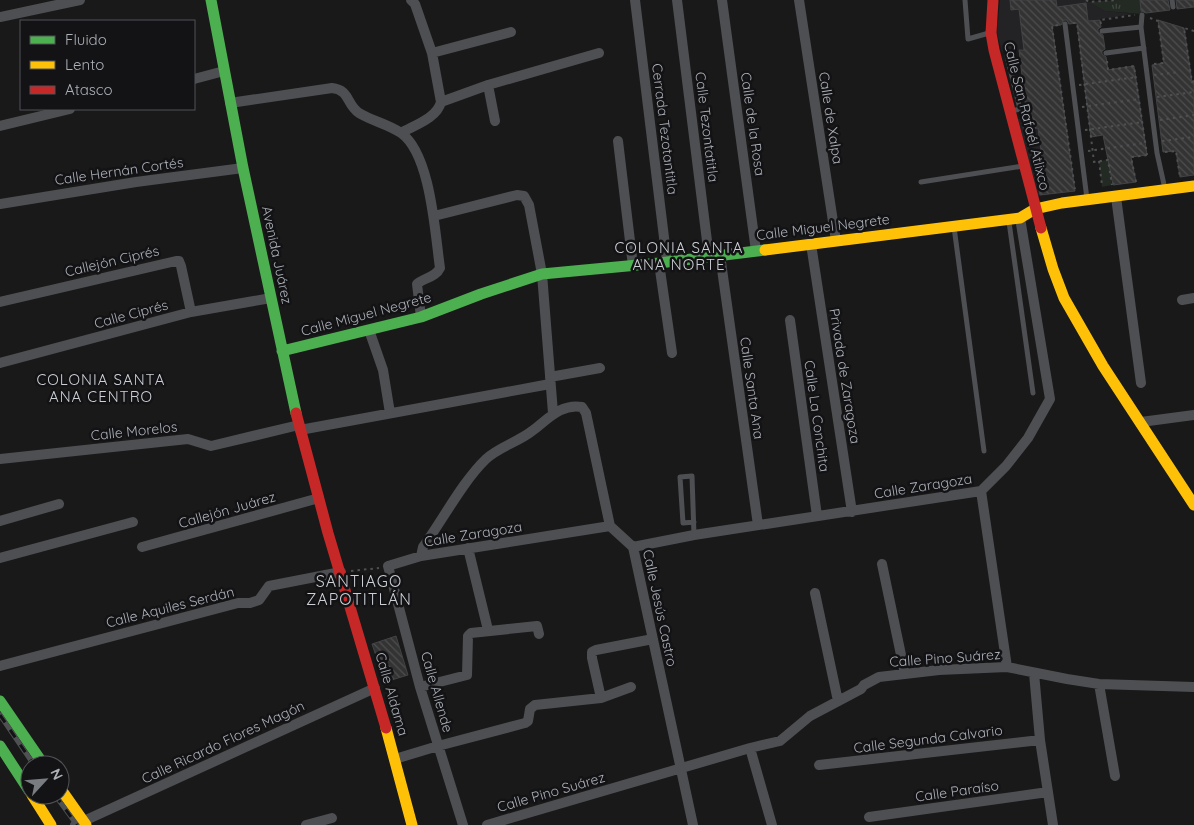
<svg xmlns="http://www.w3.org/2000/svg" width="1194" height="825" font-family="Quicksand,sans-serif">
	<defs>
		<pattern id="grass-tufts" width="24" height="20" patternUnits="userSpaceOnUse" patternTransform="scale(1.25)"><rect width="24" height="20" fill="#232923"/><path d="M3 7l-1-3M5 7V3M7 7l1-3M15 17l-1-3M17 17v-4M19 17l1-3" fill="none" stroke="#404641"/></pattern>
		<pattern id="building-back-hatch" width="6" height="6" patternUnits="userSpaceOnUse" patternTransform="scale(1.25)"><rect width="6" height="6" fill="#333334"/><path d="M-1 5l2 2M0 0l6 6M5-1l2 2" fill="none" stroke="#4e4e4f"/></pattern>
	</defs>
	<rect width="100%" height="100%" fill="#191919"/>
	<!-- built -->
	<path fill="#232325" d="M1000,0H1086L1105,11L1134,14L1041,28L1044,47L1002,52L997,33Z
		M1053,114L1064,192L1037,196L1018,119Z"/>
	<!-- grass -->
	<path fill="url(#grass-tufts)" d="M1117,0H1140L1142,14L1105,11L1089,2Z"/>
	<!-- garden -->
	<path fill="#232923" d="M1108,160L1112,185L1102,187L1099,161Z"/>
	<!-- building -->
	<path fill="url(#building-back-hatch)" stroke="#424345" d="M1010,0H1056L1057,7L1086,3L1088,21L1100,20L1101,27L1098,29V32L1103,35L1105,49L1102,51V54L1106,57L1108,70L1134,66L1147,155L1131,157L1136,182L1113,185L1103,135L1091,137L1077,23L1069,24L1067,20H1064L1061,25L1052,26L1075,191L1040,195L1038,184L1045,183L1038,128L1024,130L1021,119L1027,118L1019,50H1024L1019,9L1011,10Z
		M1140,0H1168L1170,10L1146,13L1141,11Z
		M1176,0H1194V7L1177,9Z
		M1158,20L1184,28L1192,82L1194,81V175L1180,177L1176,151L1163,152L1152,65L1164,63Z
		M396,636L408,675L385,682L372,644Z"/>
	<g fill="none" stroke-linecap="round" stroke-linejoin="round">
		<!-- path -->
		<path stroke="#4f5052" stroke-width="2" stroke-dasharray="2.5 4" stroke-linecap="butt" d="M1086,0L1089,2L1117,0
			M1150,18L1158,21L1164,63L1153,64
			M1073,23H1077L1094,162
			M1101,24L1100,20L1135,15
			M1058,25L1052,26L1075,189
			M1194,31L1184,28L1192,82L1194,81
			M1107,61L1108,70L1134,66L1147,155
			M1154,75L1179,72
			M1079,85L1137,77
			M1157,97L1194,92
			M1082,107L1140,99
			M1160,120L1194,115
			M1085,130L1143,122
			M1162,141L1194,137
			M1088,151L1145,143
			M1165,152L1176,151L1180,177
			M1099,161L1102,185
			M1093,162L1108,160L1112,185
			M1136,182L1131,157L1148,155
			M351,571L379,568"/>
		<!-- lane -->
		<path stroke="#4e4f52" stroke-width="5" d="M965,0L968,39L989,33
			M1172,0L1173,7
			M1142,15L1141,27L1157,153L1165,189
			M1065,24L1087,199
			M1102,31L1141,27
			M1106,53L1144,48
			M1007,56L1020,109L1011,111
			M921,182L1023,166
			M1009,222L1033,393
			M954,227L984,451
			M694,522L683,523L680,477L692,476L694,535"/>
		<!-- street -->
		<path stroke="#4e4f52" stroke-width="10" d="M635,0L667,262
			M677,0L709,257
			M722,0L756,251
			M799,0L836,241
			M0,17L80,0
			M432,53L511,32
			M194,79L224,71
			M488,85L495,121
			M441,102L488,85L599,53
			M230,103L332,88C350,90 346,104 359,113C372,121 388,124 401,133C431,154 435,234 440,268C436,277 424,278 417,284L421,317
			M0,126L70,109
			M401,133C415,125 437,118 441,102L432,53L415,4L411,0
			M618,141L633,266
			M1116,197L1141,383
			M0,204L136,182L243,168
			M434,216L517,195L524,196L529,205L542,274L553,413
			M811,244L852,512
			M720,255L758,525
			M659,263L672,353
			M1182,300L1194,298
			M0,302L176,261H179L181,266L191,312
			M790,320L817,516
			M369,330L383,370L390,413
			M0,363L191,312L271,298
			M550,377L600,368
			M1141,422L1194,415
			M300,430L550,384
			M0,459L188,439L211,446L299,425
			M981,491L1007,667
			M0,521L59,504
			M142,547L319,498
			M633,547L694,535L981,491L1006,466L1028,438L1050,399L1020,218
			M468,548L488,630
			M421,556L423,547C442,521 463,481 486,459C499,447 518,442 532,431C547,420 561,403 582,407L586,413L610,526L633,547L693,825
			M0,558L133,522
			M882,564L905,674
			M815,593L838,701
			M0,666L238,603H250L259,600L269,586L341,572
			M1034,673L1040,740L1053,825
			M1099,684L1115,776
			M420,687L467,675L468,636L471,633L537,626L539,634
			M601,698L631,687
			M750,748L772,825
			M395,759L438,746L525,723L528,721L530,709L535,705L601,698L592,658V652L596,650L653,639
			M819,765L1040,740
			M869,817L1048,792
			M75,825L375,688
			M306,825L332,818
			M463,825L420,687L388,566L421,556L610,526
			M487,825L750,748L780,741L810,716L861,689L864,685L879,677L939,670L1007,667L1067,679L1099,684L1194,687"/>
		<!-- fast -->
		<path stroke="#4caf50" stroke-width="11" d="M211,0L243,168L296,413
			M282,351L421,317L481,294L542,274L659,263L765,250
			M0,701L44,765
			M0,746L30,792"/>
		<!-- slow -->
		<path stroke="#ffc107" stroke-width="11" d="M1041,228L1053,269L1064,298L1103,366L1194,505
			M765,250L1020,218L1035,209L1062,203L1194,186
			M386,728L412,825
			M60,788L86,825
			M32,795L51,825"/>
		<!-- jam -->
		<path stroke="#c62828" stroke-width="11" d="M993,0L991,33L994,50L1041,228
			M296,413L328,533L386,728"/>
		<!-- rail casing -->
		<g stroke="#4f5052" stroke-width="5">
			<path id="rail" d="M0,715L34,765
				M55,795L77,825"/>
		</g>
		<!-- rail -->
		<use href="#rail" stroke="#131315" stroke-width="3" stroke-dasharray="9" stroke-linecap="butt"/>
	</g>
	<g text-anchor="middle" stroke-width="5" stroke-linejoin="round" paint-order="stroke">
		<!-- street labels -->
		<g font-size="14" fill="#acb1b8" stroke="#131315">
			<text transform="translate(1027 116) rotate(76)" y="5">Calle San Rafaél Atlixco</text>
			<text transform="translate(831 118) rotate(81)" y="5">Calle de Xalpa</text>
			<text transform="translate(753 124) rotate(82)" y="5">Calle de la Rosa</text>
			<text transform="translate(707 127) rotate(83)" y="5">Calle Tezontatitla</text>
			<text transform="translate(665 129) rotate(83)" y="5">Cerrada Tezotantitla</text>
			<text transform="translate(119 171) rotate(-8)" y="5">Calle Hernán Cortés</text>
			<text transform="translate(823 227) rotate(-7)" y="5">Calle Miguel Negrete</text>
			<text transform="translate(277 255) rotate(78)" y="5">Avenida Juárez</text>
			<text transform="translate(112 261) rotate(-13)" y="5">Callejón Ciprés</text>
			<text transform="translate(131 314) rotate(-15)" y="5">Calle Ciprés</text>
			<text transform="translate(366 314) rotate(-15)" y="5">Calle Miguel Negrete</text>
			<text transform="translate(845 376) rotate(81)" y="5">Privada de Zaragoza</text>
			<text transform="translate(752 388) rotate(82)" y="5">Calle Santa Ana</text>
			<text transform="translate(817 416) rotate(82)" y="5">Calle La Conchita</text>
			<text transform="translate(134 431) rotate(-6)" y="5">Calle Morelos</text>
			<text transform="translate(923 486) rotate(-9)" y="5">Calle Zaragoza</text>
			<text transform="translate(227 510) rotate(-16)" y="5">Callejón Juárez</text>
			<text transform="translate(473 534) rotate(-9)" y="5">Calle Zaragoza</text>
			<text transform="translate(170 607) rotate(-14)" y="5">Calle Aquiles Serdán</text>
			<text transform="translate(660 608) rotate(78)" y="5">Calle Jesús Castro</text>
			<text transform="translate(945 658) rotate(-4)" y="5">Calle Pino Suárez</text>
			<text transform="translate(437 692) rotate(74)" y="5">Calle Allende</text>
			<text transform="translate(392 694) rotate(74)" y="5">Calle Aldama</text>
			<text transform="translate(928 739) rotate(-7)" y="5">Calle Segunda Calvario</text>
			<text transform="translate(223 742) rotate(-25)" y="5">Calle Ricardo Flores Magón</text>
			<text transform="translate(957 791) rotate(-8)" y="5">Calle Paraíso</text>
			<text transform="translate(551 792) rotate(-16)" y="5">Calle Pino Suárez</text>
		</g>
		<!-- neighbourhood labels -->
		<g font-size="15" letter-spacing="1" fill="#ccd0d5" stroke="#131315">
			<text x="679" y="253">COLONIA SANTA<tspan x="679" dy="17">ANA NORTE</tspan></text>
			<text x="101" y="385">COLONIA SANTA<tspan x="101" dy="17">ANA CENTRO</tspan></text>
		</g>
		<!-- quarter labels -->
		<g font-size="16" letter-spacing="1" fill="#ccd0d5" stroke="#131315">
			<text x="359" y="587">SANTIAGO<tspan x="359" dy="18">ZAPOTITLÁN</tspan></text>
		</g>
	</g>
	<!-- legend -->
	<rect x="20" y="20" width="175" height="90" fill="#131315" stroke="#505256"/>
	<rect x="30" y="36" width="25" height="8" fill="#4caf50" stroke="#505256"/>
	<text x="65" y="45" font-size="15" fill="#acb1b8">Fluido</text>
	<rect x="30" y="61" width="25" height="8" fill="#ffc107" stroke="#505256"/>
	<text x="65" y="70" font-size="15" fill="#acb1b8">Lento</text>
	<rect x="30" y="86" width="25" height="8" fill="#c62828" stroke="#505256"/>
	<text x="65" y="95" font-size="15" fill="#acb1b8">Atasco</text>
	<!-- north arrow -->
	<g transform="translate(45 780) rotate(64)"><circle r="24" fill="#131315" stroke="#505256"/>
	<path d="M0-4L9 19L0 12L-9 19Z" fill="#797c80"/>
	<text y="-8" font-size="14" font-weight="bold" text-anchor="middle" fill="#acb1b8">N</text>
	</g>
</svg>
